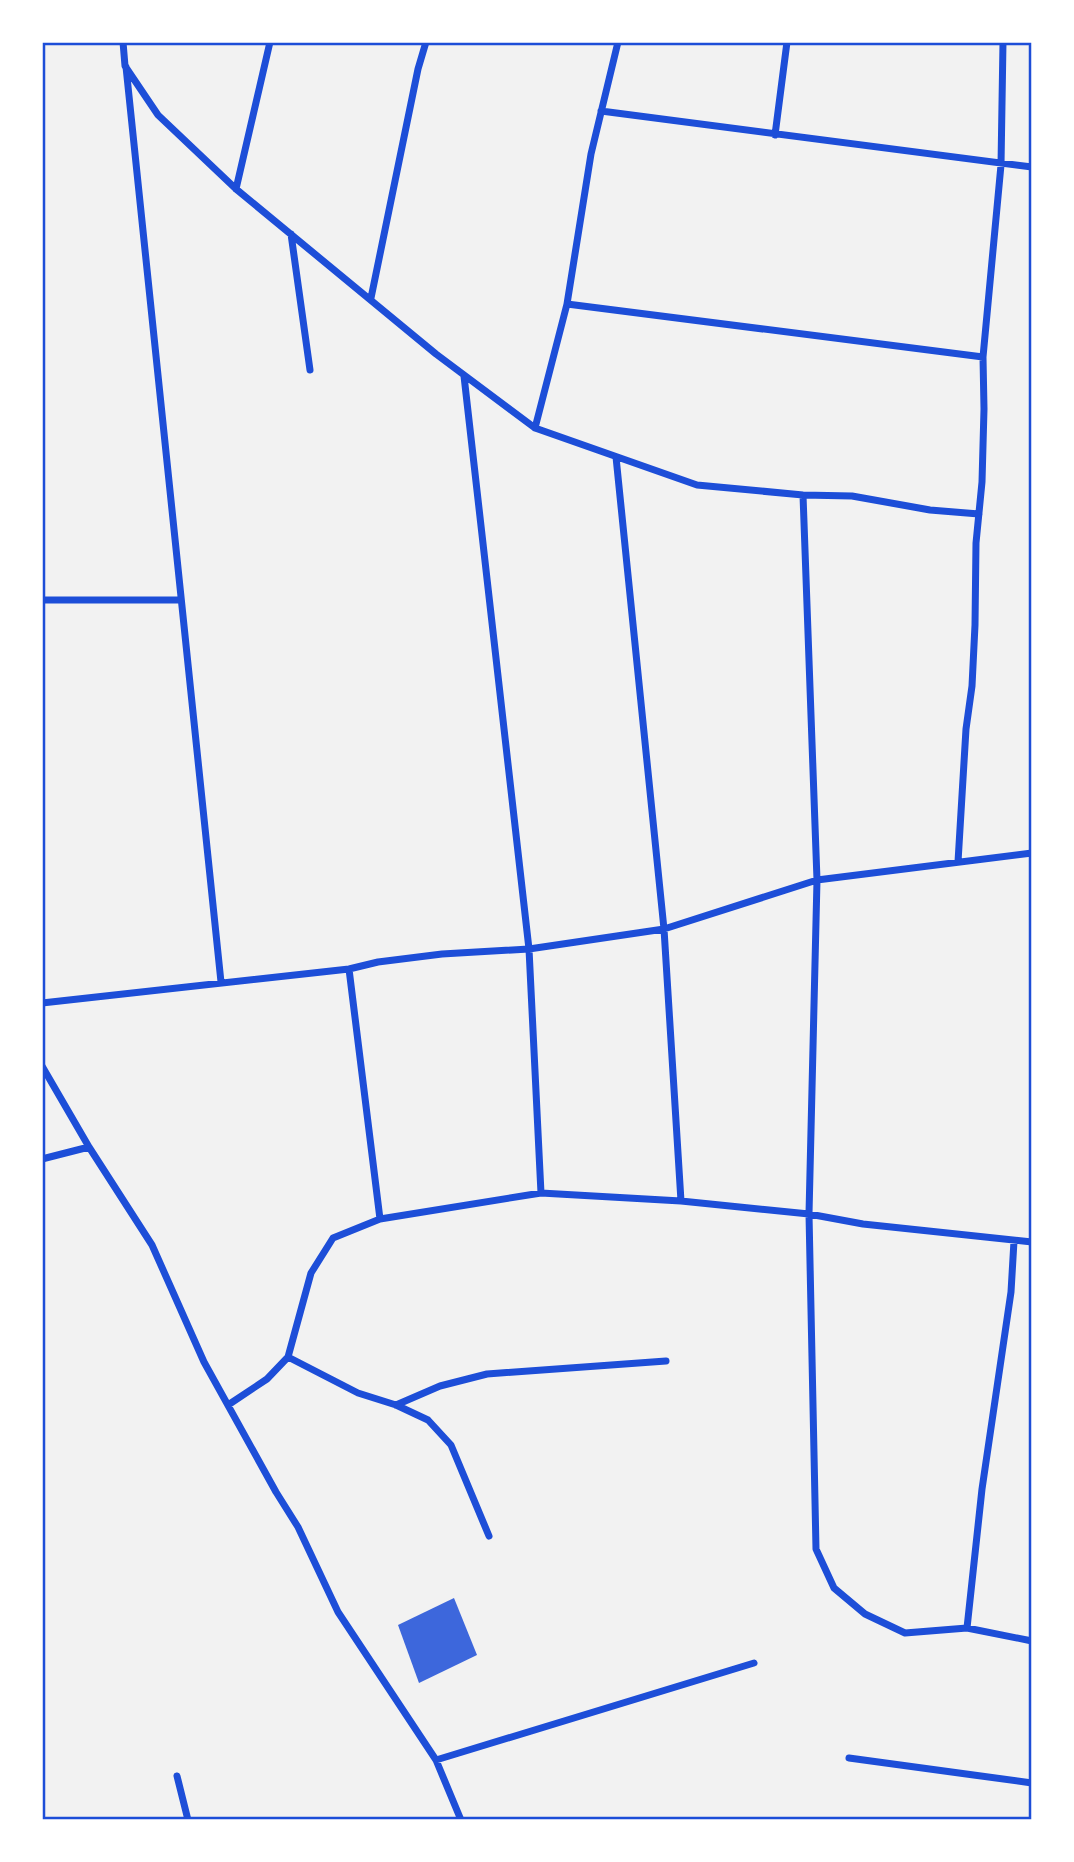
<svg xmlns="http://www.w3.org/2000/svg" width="1074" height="1862" font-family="Quicksand,sans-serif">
	<rect width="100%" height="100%" fill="#f2f2f2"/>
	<!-- building -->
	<path fill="#3d67dc" d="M454,1598L477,1655L419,1683L398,1625Z"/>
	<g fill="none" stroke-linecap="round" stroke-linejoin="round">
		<!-- minor -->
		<path stroke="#1d4ed8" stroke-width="7" d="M123,42L125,66L158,115L236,189L436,354L535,428L697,485L803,495L852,496L930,510L979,514
			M126,67L221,982
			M601,111L1032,167
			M775,135L787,42
			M236,189L270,42
			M291,234L310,370
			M371,298L418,69L426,42
			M567,304L983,357
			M464,376L529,949L541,1193
			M535,428L567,304L591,154L618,42
			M616,457L664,929L681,1201
			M803,495L817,880L809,1214L816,1549L834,1588L865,1614L905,1633L967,1628L1032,1641
			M42,600H181
			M958,862L966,729L972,686L975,625L976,543L982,482L984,409L983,357L1001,165L1003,42
			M349,969L380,1219
			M42,1003L349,969L378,962L442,954L529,949L664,929L817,880L1032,853
			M42,1066L89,1147L152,1245L204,1362L276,1492L298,1527L338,1612L436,1760L461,1820
			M42,1159L89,1147
			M288,1357L358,1393L396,1405L428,1420L451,1445L489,1536
			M228,1405L267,1379L288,1357L311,1273L333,1238L380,1219L541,1193L681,1201L809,1214L863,1224L1032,1242
			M396,1405L440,1386L487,1374L666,1361
			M967,1628L982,1489L1011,1292L1014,1241
			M849,1758L1032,1783
			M436,1760L754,1663
			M177,1776L188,1820"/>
	</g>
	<!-- border -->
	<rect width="1074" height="1862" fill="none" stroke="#ffffff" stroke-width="88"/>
	<rect x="44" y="44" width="986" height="1774" fill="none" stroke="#1d4ed8" stroke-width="2.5"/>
</svg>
